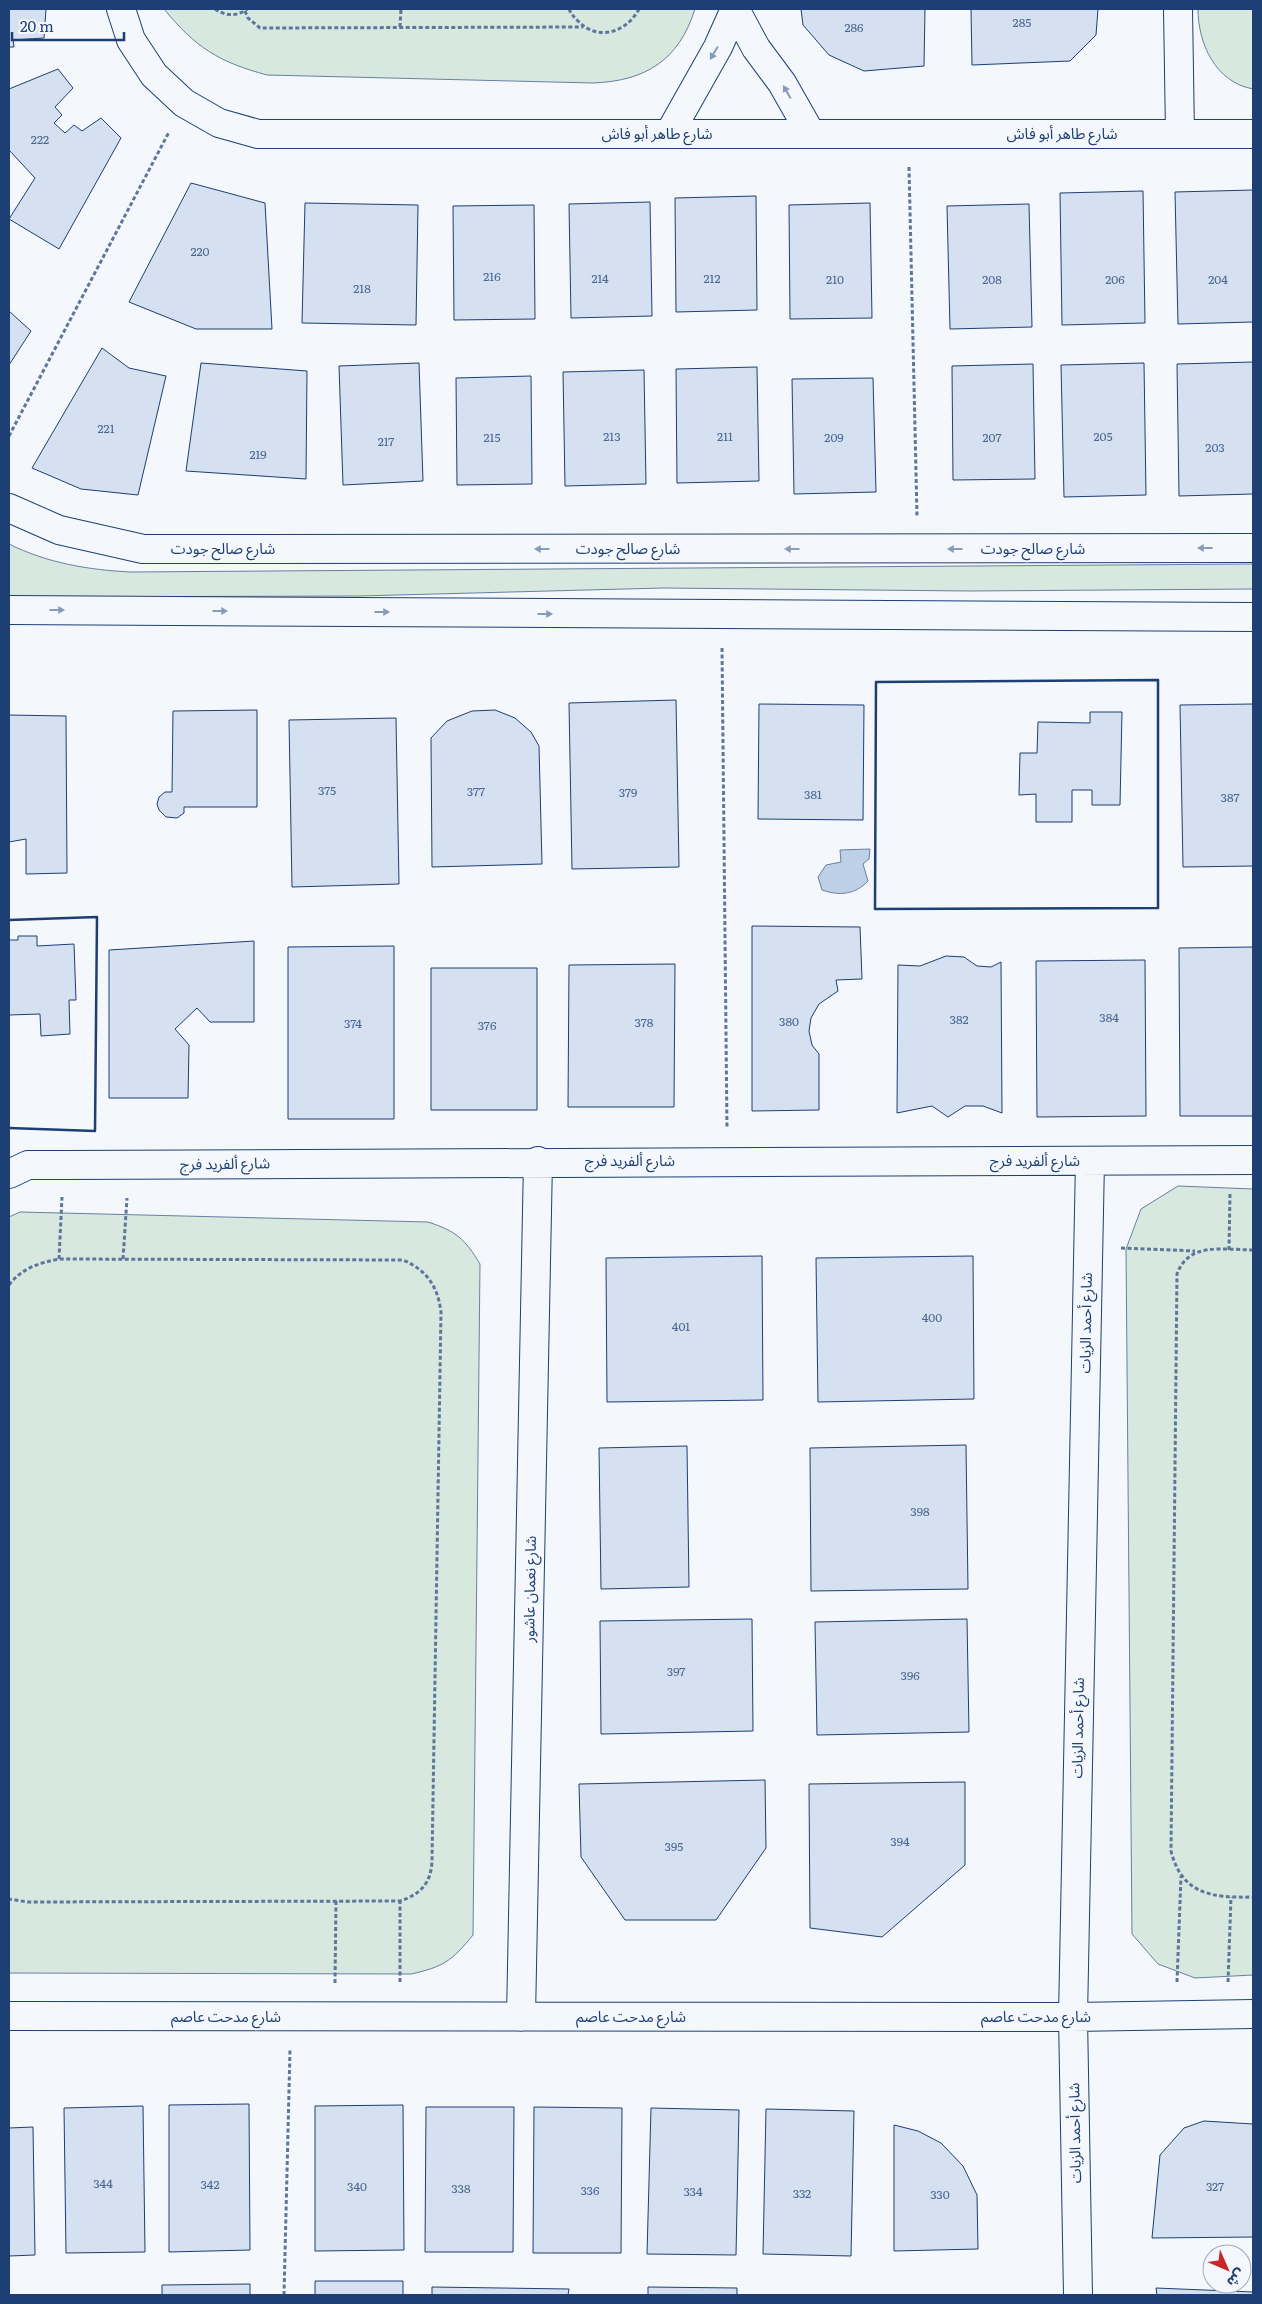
<svg xmlns="http://www.w3.org/2000/svg" width="1262" height="2304" font-family="Literata,'Noto Sans Arabic',serif">
	<rect width="100%" height="100%" fill="#f4f7fb"/>
	<!-- green -->
	<path fill="#d7e8df" stroke="#687fa3" d="M164,9H695C679,60 646,81 593,83L267,75C219,62 196,48 164,9Z
		M1198,9H1253V89C1215,82 1198,43 1198,9Z
		M9,544C47,563 89,570 131,572L1253,564V589L970,591L663,588L359,596L9,597Z
		M1178,1186L1253,1189V1975L1195,1978L1158,1964L1132,1934L1126,1249L1141,1209Z
		M20,1212L428,1222C456,1231 465,1239 480,1264L473,1935C452,1961 443,1967 411,1974L9,1973V1217Z"/>
	<!-- water -->
	<path fill="#bed0e5" stroke="#687fa3" d="M870,849L869,859L863,864L868,881C855,895 839,896 822,890L818,877L826,865L841,862L840,850Z"/>
	<!-- building -->
	<path fill="#d5e0f0" stroke="#1d3f73" d="M9,9H46L44,38L13,40L14,47H9Z
		M801,9H925L924,66L864,71L829,55L803,25Z
		M971,9H1098L1096,35L1070,61L972,65Z
		M58,69L73,88L55,107L62,115L54,123L65,133L74,125L82,131L101,118L121,138L59,249L9,219L35,178L9,150V89Z
		M191,183L265,203L272,329H196L129,302Z
		M1253,190V322L1178,324L1175,192Z
		M1143,191L1145,323L1062,325L1060,193Z
		M756,196L757,310L676,312L675,198Z
		M650,202L652,316L571,318L569,204Z
		M305,203L418,205L416,325L302,323Z
		M870,203L872,318L790,319L789,205Z
		M1029,204L1032,327L950,329L947,206Z
		M534,205L535,319L454,320L453,206Z
		M9,311L31,331L9,365Z
		M102,348L129,368L166,376L138,495L81,489L32,468Z
		M1253,362V494L1179,496L1177,364Z
		M201,363L307,371L306,479L186,471Z
		M419,363L423,481L343,485L339,366Z
		M1144,363L1146,495L1064,497L1061,365Z
		M1033,364L1035,479L953,480L952,366Z
		M757,367L759,481L677,483L676,369Z
		M644,370L646,484L565,486L563,372Z
		M531,376L532,484L457,485L456,378Z
		M873,378L876,492L794,494L792,379Z
		M676,700L679,867L572,869L569,703Z
		M759,704L864,705L863,820L758,819Z
		M1253,704V866L1183,867L1180,705Z
		M257,710V807H184V813L177,818L166,817L159,810L157,804L159,797L165,792H172L173,711Z
		M495,710L515,718L531,732L539,746L542,864L432,867L431,738L447,721L472,711Z
		M1090,712H1122L1120,805H1092V790H1072V822H1036V794L1019,795L1020,753H1037L1038,722L1090,723Z
		M9,715L66,716L67,873L26,874V839L9,842Z
		M396,718L399,884L292,887L289,720Z
		M752,926L860,927L862,979L836,980L838,991L819,1004L811,1018L809,1031L812,1045L819,1054V1110L752,1111Z
		M18,936H37V946L74,944L76,1000H69L70,1034L41,1036L40,1014L9,1015V940H18Z
		M254,941V1022H210L197,1008L175,1029L189,1045L188,1098H109V950Z
		M394,946V1119H288V947Z
		M1253,947V1116H1180L1179,948Z
		M946,956L964,957L977,966L991,967L1001,962L1002,1113L983,1106H965L948,1117L932,1106L897,1113L898,965L920,966Z
		M1145,960L1146,1116L1037,1117L1036,961Z
		M675,964L674,1107H568L569,965Z
		M431,968H537V1110H431Z
		M762,1256L763,1400L607,1402L606,1258Z
		M973,1256L974,1399L818,1402L816,1258Z
		M966,1445L968,1589L811,1591L810,1448Z
		M687,1446L689,1587L601,1589L599,1448Z
		M752,1619L753,1731L601,1734L600,1621Z
		M967,1619L969,1732L817,1735L815,1622Z
		M765,1780L766,1848L716,1920H625L581,1857L579,1784Z
		M965,1782V1865L882,1937L810,1928L809,1784Z
		M249,2104L250,2250L169,2252V2105Z
		M403,2105L404,2250L315,2251V2106Z
		M143,2106L145,2252L66,2253L64,2108Z
		M426,2107H514L513,2252H425Z
		M534,2107L622,2108L621,2253H533Z
		M651,2108L739,2110L736,2255L647,2254Z
		M766,2109L854,2111L851,2256L763,2254Z
		M1204,2121L1253,2124V2237L1152,2238L1160,2155L1184,2128Z
		M894,2125L918,2131L941,2143L963,2166L977,2195L978,2249L894,2251Z
		M33,2127L35,2255L9,2256V2128Z
		M315,2281H403V2295H315Z
		M250,2284V2295H162V2285Z
		M432,2287L569,2289L568,2295H432Z
		M648,2287L737,2288V2295H648Z
		M1156,2288L1253,2292V2295H1157Z"/>
	<g fill="none" stroke-linecap="round" stroke-linejoin="round">
		<!-- minor casing -->
		<g stroke="#1d3f73" stroke-width="30">
			<path id="minor" d="M121,9L131,40L154,75L184,103L219,123L258,134H1253
				M735,9L756,48L782,83L811,134
				M1178,9L1180,134
				M669,134L718,47L735,9
				M9,508L59,530L143,549L1253,548
				M9,610L1253,617
				M9,1174L28,1165H64L1253,1160
				M9,2016L1073,2017L1253,2014
				M521,2017L538,1161
				M1078,2295L1073,2017L1090,1161"/>
		</g>
		<!-- path -->
		<path stroke="#5e769c" stroke-width="3" stroke-dasharray="4 2.5" stroke-linecap="butt" d="M215,9C225,16 237,17 247,9
			M569,9C571,14 574,17 578,21C598,42 627,32 639,9
			M245,11L248,18L260,28L583,27
			M400,27L401,9
			M909,167L917,516
			M9,436L169,132
			M722,648L727,1129
			M1121,1248L1195,1251
			M1229,1250L1230,1193
			M1253,1250C1225,1250 1189,1241 1177,1274L1171,1851C1182,1895 1213,1898 1253,1897
			M59,1259L62,1197
			M123,1259L127,1198
			M9,1285C22,1268 39,1263 59,1259L403,1260C427,1270 438,1287 441,1312L432,1861C431,1883 421,1894 400,1901L28,1902L9,1899
			M400,1982V1901
			M1177,1982L1181,1876
			M1228,1982L1231,1897
			M335,1983L336,1901
			M284,2295L290,2050"/>
		<!-- minor -->
		<use href="#minor" stroke="#f4f7fb" stroke-width="28"/>
		<!-- wall -->
		<path stroke="#1d3f73" stroke-width="2.5" d="M1158,680V908L875,909L876,682Z
			M9,920L97,917L95,1131L9,1128"/>
	</g>
	<!-- one-way arrows -->
	<defs><path id="oneway-solid" d="M-6-.8H1V-3.2L6.5 0L1 3.2V.8H-6Z" transform="scale(1.25)"/></defs>
	<g fill="#889bb7">
		<use href="#oneway-solid" transform="translate(714 53) rotate(121)"/>
		<use href="#oneway-solid" transform="translate(787 92) rotate(-119)"/>
		<use href="#oneway-solid" transform="translate(1205 548) rotate(180)"/>
		<use href="#oneway-solid" transform="translate(542 549) rotate(180)"/>
		<use href="#oneway-solid" transform="translate(792 549) rotate(180)"/>
		<use href="#oneway-solid" transform="translate(955 549) rotate(180)"/>
		<use href="#oneway-solid" transform="translate(57 610)"/>
		<use href="#oneway-solid" transform="translate(220 611)"/>
		<use href="#oneway-solid" transform="translate(382 612)"/>
		<use href="#oneway-solid" transform="translate(545 614)"/>
	</g>
	<g text-anchor="middle" stroke-width="4" stroke-linejoin="round" paint-order="stroke">
		<!-- number labels -->
		<g font-size="12" fill="#4b6792">
			<text x="1022" y="27">285</text>
			<text x="854" y="32">286</text>
			<text x="40" y="144">222</text>
			<text x="200" y="256">220</text>
			<text x="492" y="281">216</text>
			<text x="600" y="283">214</text>
			<text x="712" y="283">212</text>
			<text x="835" y="284">210</text>
			<text x="992" y="284">208</text>
			<text x="1115" y="284">206</text>
			<text x="1218" y="284">204</text>
			<text x="362" y="293">218</text>
			<text x="106" y="433">221</text>
			<text x="612" y="441">213</text>
			<text x="725" y="441">211</text>
			<text x="1103" y="441">205</text>
			<text x="492" y="442">215</text>
			<text x="834" y="442">209</text>
			<text x="992" y="442">207</text>
			<text x="386" y="446">217</text>
			<text x="1215" y="452">203</text>
			<text x="258" y="459">219</text>
			<text x="327" y="795">375</text>
			<text x="476" y="796">377</text>
			<text x="628" y="797">379</text>
			<text x="813" y="799">381</text>
			<text x="1230" y="802">387</text>
			<text x="1109" y="1022">384</text>
			<text x="959" y="1024">382</text>
			<text x="789" y="1026">380</text>
			<text x="644" y="1027">378</text>
			<text x="353" y="1028">374</text>
			<text x="487" y="1030">376</text>
			<text x="932" y="1322">400</text>
			<text x="681" y="1331">401</text>
			<text x="920" y="1516">398</text>
			<text x="676" y="1676">397</text>
			<text x="910" y="1680">396</text>
			<text x="900" y="1846">394</text>
			<text x="674" y="1851">395</text>
			<text x="103" y="2188">344</text>
			<text x="210" y="2189">342</text>
			<text x="357" y="2191">340</text>
			<text x="1215" y="2191">327</text>
			<text x="461" y="2193">338</text>
			<text x="590" y="2195">336</text>
			<text x="693" y="2196">334</text>
			<text x="802" y="2198">332</text>
			<text x="940" y="2199">330</text>
		</g>
		<!-- street labels -->
		<g font-size="15" fill="#1d3f73" stroke="#f4f7fb">
			<text x="657" y="139">شارع طاهر أبو فاش</text>
			<text x="1062" y="139">شارع طاهر أبو فاش</text>
			<text x="223" y="554">شارع صالح جودت</text>
			<text x="628" y="554">شارع صالح جودت</text>
			<text x="1033" y="554">شارع صالح جودت</text>
			<text x="630" y="1166">شارع ألفريد فرج</text>
			<text x="1035" y="1166">شارع ألفريد فرج</text>
			<text transform="translate(225 1164) rotate(-1)" y="5">شارع ألفريد فرج</text>
			<text transform="translate(1086 1323) rotate(-89)" y="5">شارع أحمد الزيات</text>
			<text transform="translate(530 1589) rotate(-89)" y="5">شارع نعمان عاشور</text>
			<text transform="translate(1078 1728) rotate(-89)" y="5">شارع أحمد الزيات</text>
			<text x="226" y="2022">شارع مدحت عاصم</text>
			<text x="631" y="2022">شارع مدحت عاصم</text>
			<text x="1036" y="2022">شارع مدحت عاصم</text>
			<text transform="translate(1075 2133) rotate(-91)" y="5">شارع أحمد الزيات</text>
		</g>
	</g>
	<!-- border -->
	<rect width="1262" height="2304" fill="none" stroke="#1d3f73" stroke-width="20"/>
	<!-- north arrow -->
	<g transform="translate(1227 2269) rotate(135)"><circle r="24" fill="#f4f7fb" stroke="#9eadc5"/>
	<path d="M0-4L9 19L0 12L-9 19Z" fill="#c62828"/>
	<text y="-8" font-size="14" font-weight="bold" text-anchor="middle" fill="#1d3f73">ش</text>
	</g>
	<!-- scale -->
	<path d="M12 32v8h112v-8" fill="none" stroke="#1d3f73" stroke-width="2.5"/>
	<text x="20" y="32" font-size="15" fill="#1d3f73" stroke="#f4f7fb" stroke-width="4" paint-order="stroke">20 m</text>
</svg>
